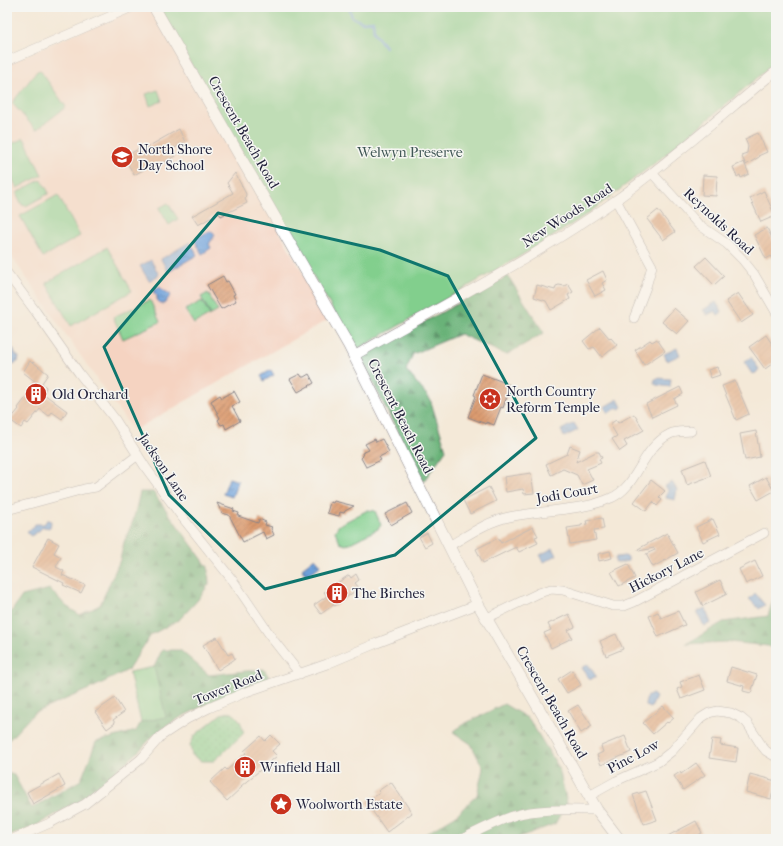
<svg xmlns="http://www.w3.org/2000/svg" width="783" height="846" font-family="'IM FELL French Canon',serif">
	<defs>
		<pattern id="forest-firs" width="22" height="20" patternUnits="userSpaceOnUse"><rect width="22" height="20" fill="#69b278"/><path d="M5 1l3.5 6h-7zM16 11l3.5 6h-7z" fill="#569064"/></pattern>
		<pattern id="garden-dots" width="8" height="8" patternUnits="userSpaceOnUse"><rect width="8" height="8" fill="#82cf8d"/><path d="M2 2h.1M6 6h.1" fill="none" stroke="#70b17b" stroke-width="1.8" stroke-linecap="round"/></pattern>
		<pattern id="water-ripples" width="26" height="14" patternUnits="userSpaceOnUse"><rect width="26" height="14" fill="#6ea0d9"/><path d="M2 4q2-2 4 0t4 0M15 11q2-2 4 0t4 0" fill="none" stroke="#5a82b1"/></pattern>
		<pattern id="building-hatch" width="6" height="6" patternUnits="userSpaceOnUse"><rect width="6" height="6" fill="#dc9b70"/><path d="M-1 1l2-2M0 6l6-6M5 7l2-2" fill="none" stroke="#b27e5d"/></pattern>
	</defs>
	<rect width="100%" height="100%" fill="#f6f6f2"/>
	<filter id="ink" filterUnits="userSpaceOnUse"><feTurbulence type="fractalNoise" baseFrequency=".025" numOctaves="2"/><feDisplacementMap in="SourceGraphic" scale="8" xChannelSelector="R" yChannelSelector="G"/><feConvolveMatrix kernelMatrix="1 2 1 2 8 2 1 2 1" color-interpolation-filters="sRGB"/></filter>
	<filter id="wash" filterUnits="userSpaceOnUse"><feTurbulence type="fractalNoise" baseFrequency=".012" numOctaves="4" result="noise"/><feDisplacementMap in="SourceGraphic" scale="16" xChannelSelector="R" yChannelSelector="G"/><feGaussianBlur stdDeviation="0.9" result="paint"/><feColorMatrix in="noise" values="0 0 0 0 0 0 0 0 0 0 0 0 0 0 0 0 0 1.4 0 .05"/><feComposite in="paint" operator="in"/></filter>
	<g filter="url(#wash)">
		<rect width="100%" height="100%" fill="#f4e9d8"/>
		<!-- built -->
		<path fill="#f5d3c1" d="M137,7H152L329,319L133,431L7,250V63Z"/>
		<!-- forest -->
		<path fill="url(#forest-firs)" stroke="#466a5a" d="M508,276L544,333L506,355L460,334L413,354L406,370L430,399L446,450L423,482L360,357Z
			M140,492H153L208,567L209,584L197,601L180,619L151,635L128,670L94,687L34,713L7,742V628L9,615L22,596L50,589L66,606L80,615L100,605L120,560L124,542L133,521Z
			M776,590V653L768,646L729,642L686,644L723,622L768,616Z
			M162,650H180L209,675L264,669L270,679L226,695L181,717L156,733L135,755L81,800L35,826L7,837V773L14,775L32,808L81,780L96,742L136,731L141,722L165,717L154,667Z
			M504,704L529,719L559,768L567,803L555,824L514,839H417L455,816L477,795L483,768L471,744L453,732L462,725Z"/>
		<!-- park -->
		<path fill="#82cf8d" stroke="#527864" d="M158,7H776V62L664,156L587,214L546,241L460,291L356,350Z
			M40,70L66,107L36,130L12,103L37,71Z
			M158,90L162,101L150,106L146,94Z
			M24,138L42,175L17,188L7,168V146Z
			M40,180L42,181L48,191V194L26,206L22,205L17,195L18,192Z
			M58,195L80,236L43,257L20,216Z
			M168,203L178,219L169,225L159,208Z
			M107,247L132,291L71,326L46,283Z
			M208,293L218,311L211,315L201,297Z
			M150,300L160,322L123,339L113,317Z
			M202,301L210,315L194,324L185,310Z
			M368,510L375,511L381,525L378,529L346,545L340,543L335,531L339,525Z
			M154,667L166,717L141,722L129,672Z"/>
		<!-- garden -->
		<path fill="url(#garden-dots)" stroke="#527864" d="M230,712C240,717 241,723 244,733L214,761H201L192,755L190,745L194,736L221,714Z"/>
		<!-- water -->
		<path fill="url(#water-ripples)" stroke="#48618a" d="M210,231L213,232L215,235L209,244L211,248L202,254L194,239Z
			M190,242L197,255L168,272L161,259Z
			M151,260L159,275L149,281L140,266Z
			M159,287L171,295L164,304L159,303L157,299V296L154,293V289Z
			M716,302L722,312L718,315L715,311L707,315L703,310Z
			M7,346L14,349L15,354L19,357L18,362L13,364L7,361Z
			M677,348L680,355L667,361L664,354Z
			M751,357L759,369L756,373L752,374L744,362Z
			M271,370L274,375L264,381L261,376Z
			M657,378L671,379L670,387L656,385V384L654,383L655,379H657Z
			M618,399L622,407L620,409L617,408L608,413L604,407Z
			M574,423L578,430L564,437L561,430Z
			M229,478L238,481L232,497L223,494Z
			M672,482L677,490L675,500L666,498L668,490L665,486Z
			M47,520H50L51,522L50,528L43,527L39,531L31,536L27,533V531L33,528L35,524H44Z
			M553,548L557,555L544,562L540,555Z
			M624,556L628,557V561L618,563L615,562V559L616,557Z
			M315,558L321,565L308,575H306L302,570L303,569L302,568Z
			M755,593L765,605L759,609L749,599Z
			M705,608L711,623L704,626L697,612Z
			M588,664L596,676L590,680L581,668Z
			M652,694L654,695L656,697L651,708L646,706L645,704L647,697Z"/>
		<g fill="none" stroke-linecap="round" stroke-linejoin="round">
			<!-- stream -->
			<path stroke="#6ea0d9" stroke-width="2.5" d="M349,7L352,17L362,22L373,21L374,32L385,47"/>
		</g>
		<g id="blocks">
			<!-- building -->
			<path fill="url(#building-hatch)" d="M179,129L185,142L171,150L175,156L154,168L152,165L134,175L124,157L142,147L144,149Z
				M758,133L767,152L758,156L759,157L746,165L741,155L747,153L748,146L745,139Z
				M744,162L749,174L741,178L740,175L737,177L733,167Z
				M235,173L246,194L245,199L247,203L221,216L219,213L198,225L192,216L233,193L227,183Z
				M703,175L717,176L716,196L702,195Z
				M764,191L775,216L761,222L750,198Z
				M658,210L675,232L663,240L647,219Z
				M767,228L776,246V266L771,256L766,259L754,235Z
				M706,257L724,276L714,285L696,266Z
				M603,271L607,280L602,283L606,290L595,296L586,280Z
				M223,276L226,282L228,281L235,294L233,295L236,301L221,309L207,285Z
				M568,284L573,292L568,295L570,299L551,310L546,301L534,297L537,285L555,290L556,286L559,285L564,286Z
				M738,293L753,315L741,323L726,301Z
				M674,308L689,321L677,334L662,322Z
				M600,327L610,339L611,338L617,345L602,357L594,347L589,349L583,341Z
				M766,335L776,350V361L765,369L749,347Z
				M657,339L665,351L644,365L635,350L650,340L652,342Z
				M30,361L32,363L33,362L48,374L42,383L46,387L44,394L67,411L62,419L52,412L49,416L40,409L28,424L25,422L21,428L10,420L19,409L18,408L37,383L23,372Z
				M717,367L720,375L711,378L708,370Z
				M300,374L302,377H304L309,374L314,383L298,392L290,379Z
				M482,374L511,385L503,408L501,407L494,425L486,422V424L468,417L476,396L474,395Z
				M735,381L749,414L736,420L722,386Z
				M680,387L683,394L674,399L677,405L652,417L646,404Z
				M234,391L240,402L232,406L240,421L226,429L224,424L221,425L218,420L220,418L211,401L220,395L222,398Z
				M634,414L644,430L624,441L627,446L620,451L612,439L617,436L610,424L616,420L618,423Z
				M756,431L760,457L745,460L740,434Z
				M375,439L376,442L382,439L389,452L379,457L381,460L366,467L361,458L363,456L362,453L369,450L365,444Z
				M570,446L580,450L576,462L596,452H599L602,458L599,459L601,463L587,469L593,480L582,485L577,475L563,469L551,475L546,464L567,454Z
				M705,460L711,476L687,485L682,469Z
				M531,473L534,493L524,494L523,489L506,492L504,477Z
				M766,477L774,491L758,500L750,486Z
				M651,480L665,491L659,497L662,500L657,506L653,502L646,511L634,502Z
				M489,487L496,501L470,514L463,500Z
				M334,501L354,506L345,511L344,513L340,512L339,516L327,513L330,502L333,503Z
				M217,503L234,509L233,511L239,513L238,516L258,523L259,519L266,522L265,525L272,527L271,528L274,535L266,539L263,532L243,542L229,515L222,513Z
				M407,503L412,513L391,525L385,514Z
				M602,518L604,529L594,530L596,540L570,544L567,528L581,526V525L587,524L586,521Z
				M713,519L720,534L703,542L696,527Z
				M533,527L538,536L535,537L538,543L519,552L516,547L483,563L476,549L498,538L501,543Z
				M427,533L432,543L425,547L419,537Z
				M667,533L678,553L653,567L646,554L655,550L654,548L639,551L638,549Z
				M48,538L59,544L54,553L61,557L56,567L64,571L62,575L85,585L81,593L63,585L64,583L32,567Z
				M610,551L612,558L599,561L598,554Z
				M755,561L762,576L746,584L739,569Z
				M628,564L635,578L619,586L611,572Z
				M356,574L359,580L355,583L359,588L335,606L333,605L321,614L314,605L327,596L324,592L349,575L351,578Z
				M720,580L727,594L703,606L696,592Z
				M678,611L685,625L658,637L649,616L658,612L661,618Z
				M569,614L575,627L568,630L572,638L551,648L544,633L551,630L548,624Z
				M616,634L623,649L606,656L600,641Z
				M217,637L228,655L232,653L235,659L218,670L203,645Z
				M731,667L757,675L751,693L743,691L744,686L727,681Z
				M572,670L581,685L567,693L558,679Z
				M699,675L705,690L681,699L677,689L682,687L680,682Z
				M115,698L124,712L113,720L115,723L107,729L95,712Z
				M578,705L592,726L581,733L568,711Z
				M663,706L674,718L668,723L667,722L653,734L643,723Z
				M271,735L280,744L272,751L277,756L241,786L242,787L227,801L210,782L225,768L227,770L246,753L244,751L261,736L265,741Z
				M625,736L631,752L601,765L597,755L603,752L601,746Z
				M712,739L721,740L720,745L738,748L736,762L709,758Z
				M696,763L705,775L683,790L674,776L680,772L681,774Z
				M59,774L65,786L33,804L27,792Z
				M750,774L776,781L771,799L746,792Z
				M391,782L412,813L387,832L366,802L380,793L378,791Z
				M646,791L657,820L644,824L633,795Z
				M696,821L702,833L691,839H662Z"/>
		</g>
	</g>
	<g filter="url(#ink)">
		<use href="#blocks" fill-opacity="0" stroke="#8b868a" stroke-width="1"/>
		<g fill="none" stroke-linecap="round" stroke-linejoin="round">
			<!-- minor casing -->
			<g stroke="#8b868a" stroke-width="10">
				<path id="minor" d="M7,61L132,7
					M652,173L698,224L727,244L742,259L754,274L776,312
					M616,200L652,266L646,287L634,318
					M7,273L36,312L79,373L114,418L146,468L182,517L234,582L274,641L300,674
					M354,356C442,305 533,259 616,200C672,160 723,114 776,71
					M7,510L84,489L96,487L138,455
					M449,546C468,535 488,521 509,517C540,510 583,511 611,498C638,487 641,448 670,434C676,431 685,432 691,431
					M487,618L539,593L551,589L563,590L613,606H624L634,602L764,533
					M589,796L616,781L658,762L672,751L701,718L709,713L717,711L731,713L741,718L747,723L762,746L766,751L776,757
					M13,839L50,823L85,804L141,759L161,736L187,719L209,708L246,692L327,664L377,643L478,604
					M462,839C480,830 497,821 516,815C538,808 573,810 597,810"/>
			</g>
			<!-- tertiary casing -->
			<g stroke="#8b868a" stroke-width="12">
				<path id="tertiary" d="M154,7L349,346L478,604L545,719L597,810L619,839"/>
			</g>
			<!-- minor -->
			<use href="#minor" stroke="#fff" stroke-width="9"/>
			<!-- tertiary -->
			<use href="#tertiary" stroke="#fff" stroke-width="11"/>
		</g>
	</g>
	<!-- marked area -->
	<path d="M0 0H783V846H0ZM218,213L380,250L448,276L536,438L395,555L265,589L169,495L104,347Z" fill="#f4e9d8" fill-opacity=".55" fill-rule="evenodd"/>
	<path fill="none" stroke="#0f766e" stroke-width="3" stroke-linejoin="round" d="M218,213L380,250L448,276L536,438L395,555L265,589L169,495L104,347Z"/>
	<!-- icons -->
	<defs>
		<g id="school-disc" transform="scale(1.15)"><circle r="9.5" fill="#c8321e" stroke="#f6f6f2"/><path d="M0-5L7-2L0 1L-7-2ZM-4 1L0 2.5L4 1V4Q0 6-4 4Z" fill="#fff"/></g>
		<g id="building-disc" transform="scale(1.15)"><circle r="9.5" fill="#c8321e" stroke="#f6f6f2"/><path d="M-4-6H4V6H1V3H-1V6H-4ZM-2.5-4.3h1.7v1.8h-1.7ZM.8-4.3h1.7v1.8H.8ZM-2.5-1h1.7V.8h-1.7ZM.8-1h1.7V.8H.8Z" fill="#fff"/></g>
		<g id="synagogue-disc" transform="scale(1.15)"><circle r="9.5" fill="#c8321e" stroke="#f6f6f2"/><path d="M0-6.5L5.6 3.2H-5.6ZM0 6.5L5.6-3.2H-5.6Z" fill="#fff"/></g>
		<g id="sight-disc" transform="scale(1.15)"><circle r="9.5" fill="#c8321e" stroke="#f6f6f2"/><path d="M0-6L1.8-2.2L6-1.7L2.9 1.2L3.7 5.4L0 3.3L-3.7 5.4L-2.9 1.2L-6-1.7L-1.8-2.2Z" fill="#fff"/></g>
	</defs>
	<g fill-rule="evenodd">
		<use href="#school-disc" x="122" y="157"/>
		<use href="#building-disc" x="36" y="394"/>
		<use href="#synagogue-disc" x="490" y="399"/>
		<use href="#building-disc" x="337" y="593"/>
		<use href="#building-disc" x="245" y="767"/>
		<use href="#sight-disc" x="281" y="804"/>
	</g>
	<g text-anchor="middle" stroke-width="3" stroke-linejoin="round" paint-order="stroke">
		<!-- street labels -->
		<g font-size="14" fill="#22223b" stroke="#f6f6f2">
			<text transform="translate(244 132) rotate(60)" y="5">Crescent Beach Road</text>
			<text transform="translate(567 215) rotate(-33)" y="5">New Woods Road</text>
			<text transform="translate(719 221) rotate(43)" y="5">Reynolds Road</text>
			<text transform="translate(401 416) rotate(63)" y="5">Crescent Beach Road</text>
			<text transform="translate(164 467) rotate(56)" y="5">Jackson Lane</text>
			<text transform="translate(567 493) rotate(-10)" y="5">Jodi Court</text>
			<text transform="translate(666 570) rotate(-27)" y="5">Hickory Lane</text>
			<text transform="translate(228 687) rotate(-22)" y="5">Tower Road</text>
			<text transform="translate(552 702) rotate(60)" y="5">Crescent Beach Road</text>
			<text transform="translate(633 756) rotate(-28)" y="5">Pine Low</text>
		</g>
		<!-- poi labels -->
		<g font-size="14" fill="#22223b" stroke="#f6f6f2" text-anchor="start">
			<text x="138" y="154">North Shore<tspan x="138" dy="16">Day School</tspan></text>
			<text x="506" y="396">North Country<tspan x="506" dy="16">Reform Temple</tspan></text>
			<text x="52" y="399">Old Orchard</text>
			<text x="352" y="598">The Birches</text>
			<text x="260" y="772">Winfield Hall</text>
			<text x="296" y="809">Woolworth Estate</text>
		</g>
		<!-- park labels -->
		<g font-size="14" fill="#3f5654" stroke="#f6f6f2">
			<text x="410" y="157">Welwyn Preserve</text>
		</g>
	</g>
	<!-- margin -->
	<rect width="783" height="846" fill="none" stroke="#f6f6f2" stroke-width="24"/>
</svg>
